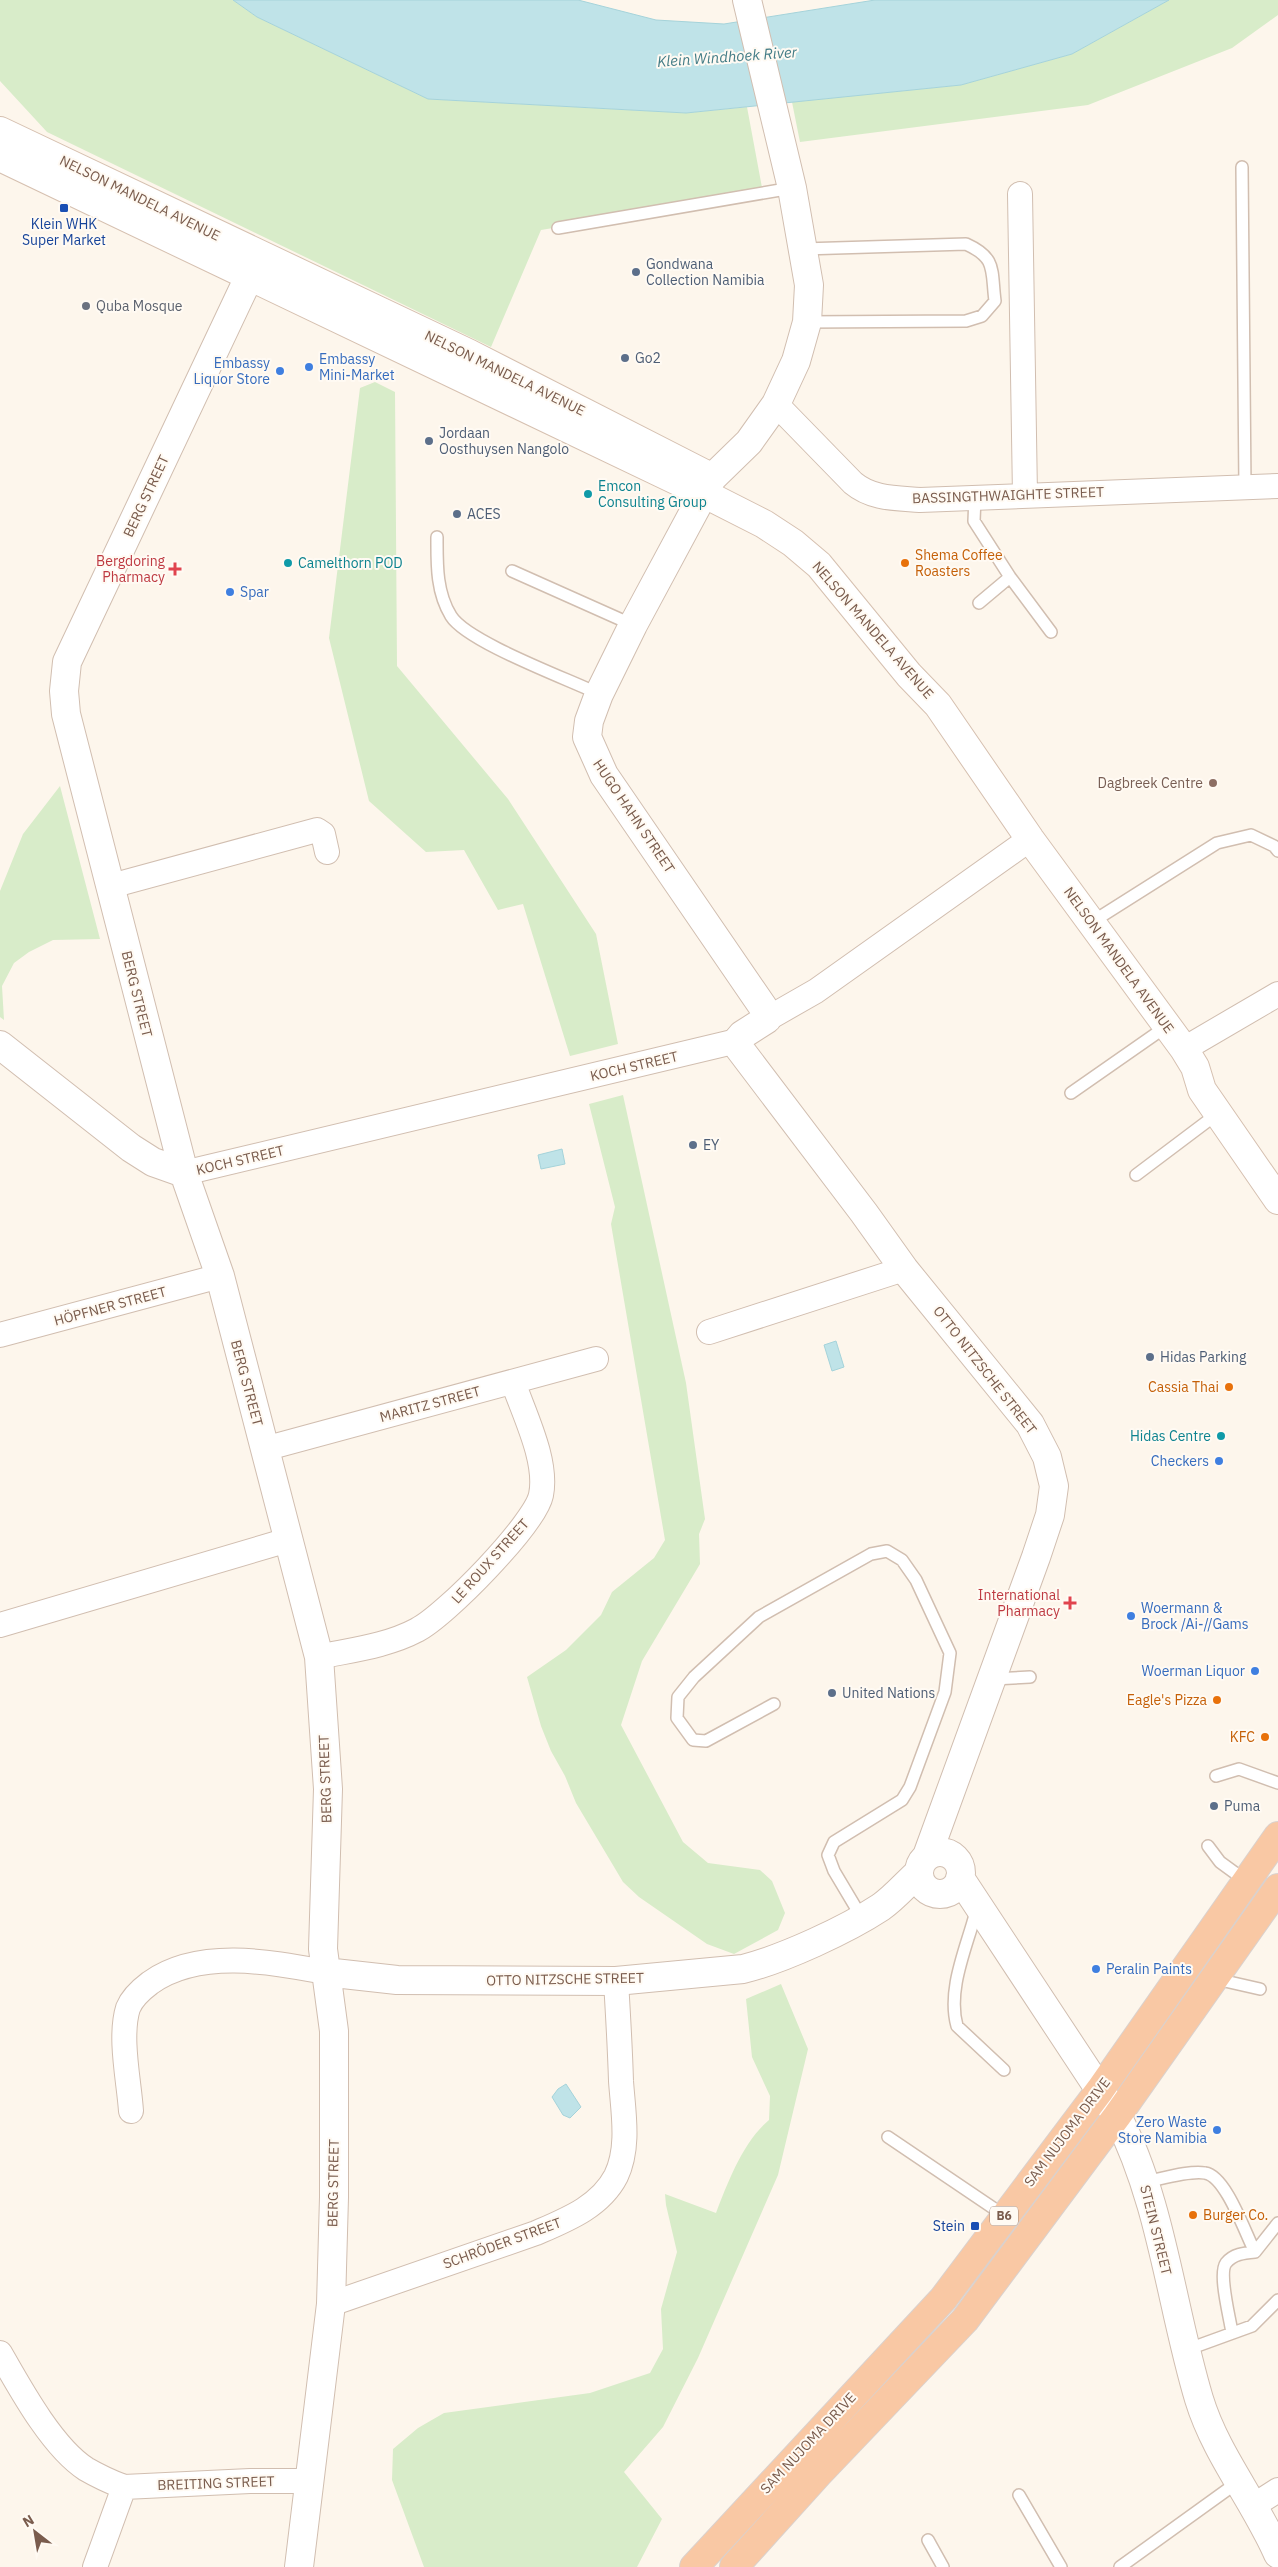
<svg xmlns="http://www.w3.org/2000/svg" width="1278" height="2567" font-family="'IBM Plex Sans',sans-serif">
	<rect width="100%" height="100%" fill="#fdf6ec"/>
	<!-- green -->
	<path fill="#d8ecc9" d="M0,0H233L257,17L428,99L686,113L747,107L763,193L541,230L491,347L47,132L0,81Z
		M1169,0H1278V15L1232,48L1088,105L800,142L792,102L961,85L1072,54Z
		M375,382L395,392L397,666L508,799L596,934L618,1044L570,1056L523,904L498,910L464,850L426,852L369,801L329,638L360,388Z
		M60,786L100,939L53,940L29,952L14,963L2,986L4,1020L0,1017V891L23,834Z
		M623,1095L686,1383L705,1519L699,1534L700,1564L642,1661L621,1725L683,1842L708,1863L760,1870L772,1881L785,1913L778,1930L734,1954L707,1944L639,1897L623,1882L576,1803L565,1776L551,1751L541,1726L527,1677L566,1650L601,1615L612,1592L654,1558L665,1540L611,1224L615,1207L589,1104Z
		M781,1984L808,2049L778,2175L698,2358L663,2427L624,2472L662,2519L637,2567H424L392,2480L393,2449L418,2428L444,2413L590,2393L650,2373L663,2349L661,2309L677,2252L666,2205L665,2194L716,2213C728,2182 743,2142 769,2120L770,2096L752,2057L746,1999Z"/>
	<!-- water -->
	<path fill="#bfe3e8" stroke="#a5d3da" d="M233,0H578L656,20L724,24L875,0H1169L1072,54L961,85L686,113L428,99L257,17Z
		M562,1149L565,1164L541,1169L538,1155Z
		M836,1341L844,1367L832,1371L824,1345Z
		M566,2084L581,2107L570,2118L563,2115L552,2097L558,2089Z"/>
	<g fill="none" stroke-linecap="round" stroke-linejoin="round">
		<!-- service casing -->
		<g stroke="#d1beb0" stroke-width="14">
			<path id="service" d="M1242,167L1245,487
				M558,228L792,188
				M803,249L966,244C997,258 991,270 995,301L982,316L966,321L807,322
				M975,497L974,521L1010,577L1051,632
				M437,537C437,563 436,592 451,616C467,642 568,679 599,694
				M512,571L633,625
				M979,603L1010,577
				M1092,922L1217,843L1251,835L1274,846L1278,851
				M1071,1093L1167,1026
				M1136,1175L1217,1114
				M993,1679L1030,1677
				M774,1704L706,1741L693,1740L677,1718L678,1697L694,1677L759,1617L871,1554L887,1551L902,1560L916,1580L950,1653L945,1692L910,1787L902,1800L834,1842L828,1855L834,1871L862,1918
				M1216,1776L1239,1769L1278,1783
				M1208,1846L1220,1862L1246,1881
				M975,1915C966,1949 947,1990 957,2026L1004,2070
				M1216,1979L1260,1989
				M888,2137L1005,2216
				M1145,2182C1161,2179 1190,2170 1205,2173C1226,2176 1245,2233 1255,2252C1244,2253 1233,2254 1226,2263C1218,2274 1230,2318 1232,2333
				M1255,2252L1278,2223
				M1186,2350L1252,2326L1278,2300
				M1019,2495L1061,2567
				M928,2540L943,2567
				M1120,2567L1238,2482"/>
		</g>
		<!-- minor casing -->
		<g stroke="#d1beb0" stroke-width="26">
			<path id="minor" d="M1020,194L1025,495
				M776,404L853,483C872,499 896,498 920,500L1278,486
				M111,886L317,830L323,834L327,852
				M767,1019L816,991L1030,839
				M1184,1049L1278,994
				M184,1173L737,1041
				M709,1332L904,1269
				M0,1335L220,1276
				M264,1449L596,1359
				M0,1625L288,1540
				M319,1657C351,1650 387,1646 417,1630C445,1616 535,1524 541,1495C548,1461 524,1414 513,1382
				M131,2111C129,2081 119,2037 128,2008C132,1998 142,1989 150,1983C199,1948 271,1962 325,1972
				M331,2304L536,2233C566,2220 600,2207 616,2176C630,2147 623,2111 621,2081C620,2048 618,2014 616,1981
				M0,2353C20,2388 52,2447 86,2469C98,2476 111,2482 124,2487L250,2481H309
				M1253,2506L1278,2490
				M95,2567L124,2487"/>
		</g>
		<!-- tertiary casing -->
		<g stroke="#d1beb0" stroke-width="30">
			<path id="tertiary" d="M747,0L792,188L809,285L807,322L796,361L776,404L749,442L712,478L633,625L599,694L589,721L587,737L604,775L763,1007L767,1019L742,1035L737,1041L739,1048L864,1213L904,1269L1030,1424L1047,1457L1054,1486L1050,1515L1036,1557L927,1856
				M258,255L249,277L67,662L64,691L66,714L184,1173L220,1276L319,1657L328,1789L323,1949L334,2031V2197L331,2304L299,2567
				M0,1045L131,1148L153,1162L184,1173
				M919 1873a21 21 0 1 1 42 0a21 21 0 1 1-42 0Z
				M960,1878L1117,2116C1162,2203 1171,2306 1199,2399C1216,2455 1255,2501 1278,2554
				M325,1972L397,1980L616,1981L743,1969C783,1959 846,1930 881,1907C894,1898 906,1884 918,1873"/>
		</g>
		<!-- secondary casing -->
		<g stroke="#d6c0b0" stroke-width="30">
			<path id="secondary" d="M0,131L470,354L703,473
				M0,157L703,493L764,524L793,543L819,565L909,675L938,705L1030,839L1184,1049L1195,1067L1202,1090L1278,1200"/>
		</g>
		<!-- trunk casing -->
		<g stroke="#dad1cd" stroke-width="30">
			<path id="trunk" d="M694,2567L943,2299L1100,2090L1278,1836
				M734,2567L818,2474L965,2320L1117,2116L1278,1888"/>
		</g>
		<!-- service -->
		<use href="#service" stroke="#fff" stroke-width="11"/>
		<!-- minor -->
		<use href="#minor" stroke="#fff" stroke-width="24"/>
		<!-- tertiary -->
		<use href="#tertiary" stroke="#fff" stroke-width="28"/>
		<!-- secondary -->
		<use href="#secondary" stroke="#fff" stroke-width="28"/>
		<!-- trunk -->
		<use href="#trunk" stroke="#f9c8a4" stroke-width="28"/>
	</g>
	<!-- markers -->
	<g fill="#1a4fb4" stroke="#fffaf3" stroke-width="2">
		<rect x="59" y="203" width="10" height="10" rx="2.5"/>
		<rect x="970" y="2221" width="10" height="10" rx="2.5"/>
	</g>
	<g fill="#5c6f8a" stroke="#fffaf3" stroke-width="2">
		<circle cx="636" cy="272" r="5"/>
		<circle cx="625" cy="358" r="5"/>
		<circle cx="429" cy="441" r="5"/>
		<circle cx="457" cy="514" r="5"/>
		<circle cx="693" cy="1145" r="5"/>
		<circle cx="1150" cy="1357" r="5"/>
		<circle cx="832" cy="1693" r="5"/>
		<circle cx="1214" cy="1806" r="5"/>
	</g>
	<circle fill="#6b7280" stroke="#fffaf3" stroke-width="2" cx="86" cy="306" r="5"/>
	<g fill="#3f7fe0" stroke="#fffaf3" stroke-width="2">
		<circle cx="309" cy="367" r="5"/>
		<circle cx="280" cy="371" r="5"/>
		<circle cx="230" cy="592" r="5"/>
		<circle cx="1219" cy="1461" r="5"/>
		<circle cx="1131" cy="1616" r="5"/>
		<circle cx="1255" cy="1671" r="5"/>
		<circle cx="1096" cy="1969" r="5"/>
		<circle cx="1217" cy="2130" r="5"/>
	</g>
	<g fill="#0f9aa8" stroke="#fffaf3" stroke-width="2">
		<circle cx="588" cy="494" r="5"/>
		<circle cx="288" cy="563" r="5"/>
		<circle cx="1221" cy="1436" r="5"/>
	</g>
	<g fill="#e8710a" stroke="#fffaf3" stroke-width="2">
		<circle cx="905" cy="563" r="5"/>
		<circle cx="1229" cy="1387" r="5"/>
		<circle cx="1217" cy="1700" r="5"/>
		<circle cx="1265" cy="1737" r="5"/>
		<circle cx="1193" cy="2215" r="5"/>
	</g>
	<g fill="#e0444e" stroke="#fffaf3" stroke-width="2">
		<path d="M172.5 561.5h5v5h5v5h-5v5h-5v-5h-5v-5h5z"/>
		<path d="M1067.5 1595.5h5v5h5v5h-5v5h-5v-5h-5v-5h5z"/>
	</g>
	<circle fill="#8d6e63" stroke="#fffaf3" stroke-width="2" cx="1213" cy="783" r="5"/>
	<g text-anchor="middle" stroke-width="4" stroke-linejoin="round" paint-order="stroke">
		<!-- shield labels -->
		<rect fill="#fffaf3" stroke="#a28b7f" stroke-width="1" x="990" y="2206.5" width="28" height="19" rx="4"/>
		<g font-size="12" font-weight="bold" fill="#7a5c4d">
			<text x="1004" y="2220">B6</text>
		</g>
		<!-- street labels -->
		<g font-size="14" fill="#7a5c4d" stroke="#fffaf3">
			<text transform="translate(140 198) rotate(26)" y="5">NELSON MANDELA AVENUE</text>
			<text transform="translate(505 373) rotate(26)" y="5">NELSON MANDELA AVENUE</text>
			<text transform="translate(1008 495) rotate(-2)" y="5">BASSINGTHWAIGHTE STREET</text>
			<text transform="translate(146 496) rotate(-65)" y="5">BERG STREET</text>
			<text transform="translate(873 630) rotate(49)" y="5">NELSON MANDELA AVENUE</text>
			<text transform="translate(634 816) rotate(56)" y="5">HUGO HAHN STREET</text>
			<text transform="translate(1119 960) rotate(54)" y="5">NELSON MANDELA AVENUE</text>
			<text transform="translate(137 994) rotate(76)" y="5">BERG STREET</text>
			<text transform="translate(634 1066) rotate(-13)" y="5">KOCH STREET</text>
			<text transform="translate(240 1160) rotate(-13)" y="5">KOCH STREET</text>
			<text transform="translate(110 1306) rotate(-15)" y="5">HÖPFNER STREET</text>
			<text transform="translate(985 1370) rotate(52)" y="5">OTTO NITZSCHE STREET</text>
			<text transform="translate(247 1383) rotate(75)" y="5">BERG STREET</text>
			<text transform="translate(430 1404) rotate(-15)" y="5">MARITZ STREET</text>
			<text transform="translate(490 1561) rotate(-48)" y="5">LE ROUX STREET</text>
			<text transform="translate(325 1779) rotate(-92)" y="5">BERG STREET</text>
			<text transform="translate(565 1979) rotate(-1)" y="5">OTTO NITZSCHE STREET</text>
			<text transform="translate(1067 2132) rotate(-53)" y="5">SAM NUJOMA DRIVE</text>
			<text transform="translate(333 2183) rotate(-89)" y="5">BERG STREET</text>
			<text transform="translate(1156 2230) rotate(76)" y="5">STEIN STREET</text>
			<text transform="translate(502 2243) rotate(-20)" y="5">SCHRÖDER STREET</text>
			<text transform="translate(808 2443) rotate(-47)" y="5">SAM NUJOMA DRIVE</text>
			<text transform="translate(216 2483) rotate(-2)" y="5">BREITING STREET</text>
		</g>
		<!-- transit labels -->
		<g font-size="14" fill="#164399" stroke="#fffaf3">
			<text x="64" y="229">Klein WHK<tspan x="64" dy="16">Super Market</tspan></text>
			<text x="965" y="2231" text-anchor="end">Stein</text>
		</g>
		<!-- service labels -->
		<g font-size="14" fill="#4e5e75" stroke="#fffaf3" text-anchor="start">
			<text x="646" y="269">Gondwana<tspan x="646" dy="16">Collection Namibia</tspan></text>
			<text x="635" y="363">Go2</text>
			<text x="439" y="438">Jordaan<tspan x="439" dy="16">Oosthuysen Nangolo</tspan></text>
			<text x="467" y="519">ACES</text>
			<text x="703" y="1150">EY</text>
			<text x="1160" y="1362">Hidas Parking</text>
			<text x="842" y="1698">United Nations</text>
			<text x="1224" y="1811">Puma</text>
		</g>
		<!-- worship labels -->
		<g font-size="14" fill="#5b616d" stroke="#fffaf3" text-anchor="start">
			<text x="96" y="311">Quba Mosque</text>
		</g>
		<!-- shop labels -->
		<g font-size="14" fill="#366cbe" stroke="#fffaf3" text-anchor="start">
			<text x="319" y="364">Embassy<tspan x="319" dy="16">Mini-Market</tspan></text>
			<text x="270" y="368" text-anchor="end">Embassy<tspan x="270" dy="16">Liquor Store</tspan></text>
			<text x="240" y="597">Spar</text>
			<text x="1209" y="1466" text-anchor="end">Checkers</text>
			<text x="1141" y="1613">Woermann &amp;<tspan x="1141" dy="16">Brock /Ai-//Gams</tspan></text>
			<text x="1245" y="1676" text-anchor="end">Woerman Liquor</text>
			<text x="1106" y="1974">Peralin Paints</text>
			<text x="1207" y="2127" text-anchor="end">Zero Waste<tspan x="1207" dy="16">Store Namibia</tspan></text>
		</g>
		<!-- culture labels -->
		<g font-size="14" fill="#0d838f" stroke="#fffaf3" text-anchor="start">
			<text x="598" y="491">Emcon<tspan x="598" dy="16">Consulting Group</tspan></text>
			<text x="298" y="568">Camelthorn POD</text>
			<text x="1211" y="1441" text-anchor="end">Hidas Centre</text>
		</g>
		<!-- food labels -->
		<g font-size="14" fill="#c56008" stroke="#fffaf3" text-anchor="end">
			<text x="915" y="560" text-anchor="start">Shema Coffee<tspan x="915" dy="16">Roasters</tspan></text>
			<text x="1219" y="1392">Cassia Thai</text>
			<text x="1207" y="1705">Eagle's Pizza</text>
			<text x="1255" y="1742">KFC</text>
			<text x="1203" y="2220" text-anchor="start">Burger Co.</text>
		</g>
		<!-- health labels -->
		<g font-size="14" fill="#be3a42" stroke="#fffaf3" text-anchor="end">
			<text x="165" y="566">Bergdoring<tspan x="165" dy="16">Pharmacy</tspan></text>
			<text x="1060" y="1600">International<tspan x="1060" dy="16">Pharmacy</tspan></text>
		</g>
		<!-- education labels -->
		<g font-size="14" fill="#785e54" stroke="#fffaf3" text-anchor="end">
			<text x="1203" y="788">Dagbreek Centre</text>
		</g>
		<!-- water labels -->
		<g font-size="15" font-style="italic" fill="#437c86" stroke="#fffaf3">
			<text transform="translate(727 57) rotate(-4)" y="5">Klein Windhoek River</text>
		</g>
	</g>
	<!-- north arrow -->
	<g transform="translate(35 2532) rotate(329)" stroke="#fffaf3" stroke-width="4" paint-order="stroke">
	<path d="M0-4L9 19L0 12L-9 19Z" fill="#7a5c4d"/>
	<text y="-8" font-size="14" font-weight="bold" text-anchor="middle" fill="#7a5c4d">N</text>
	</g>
</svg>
